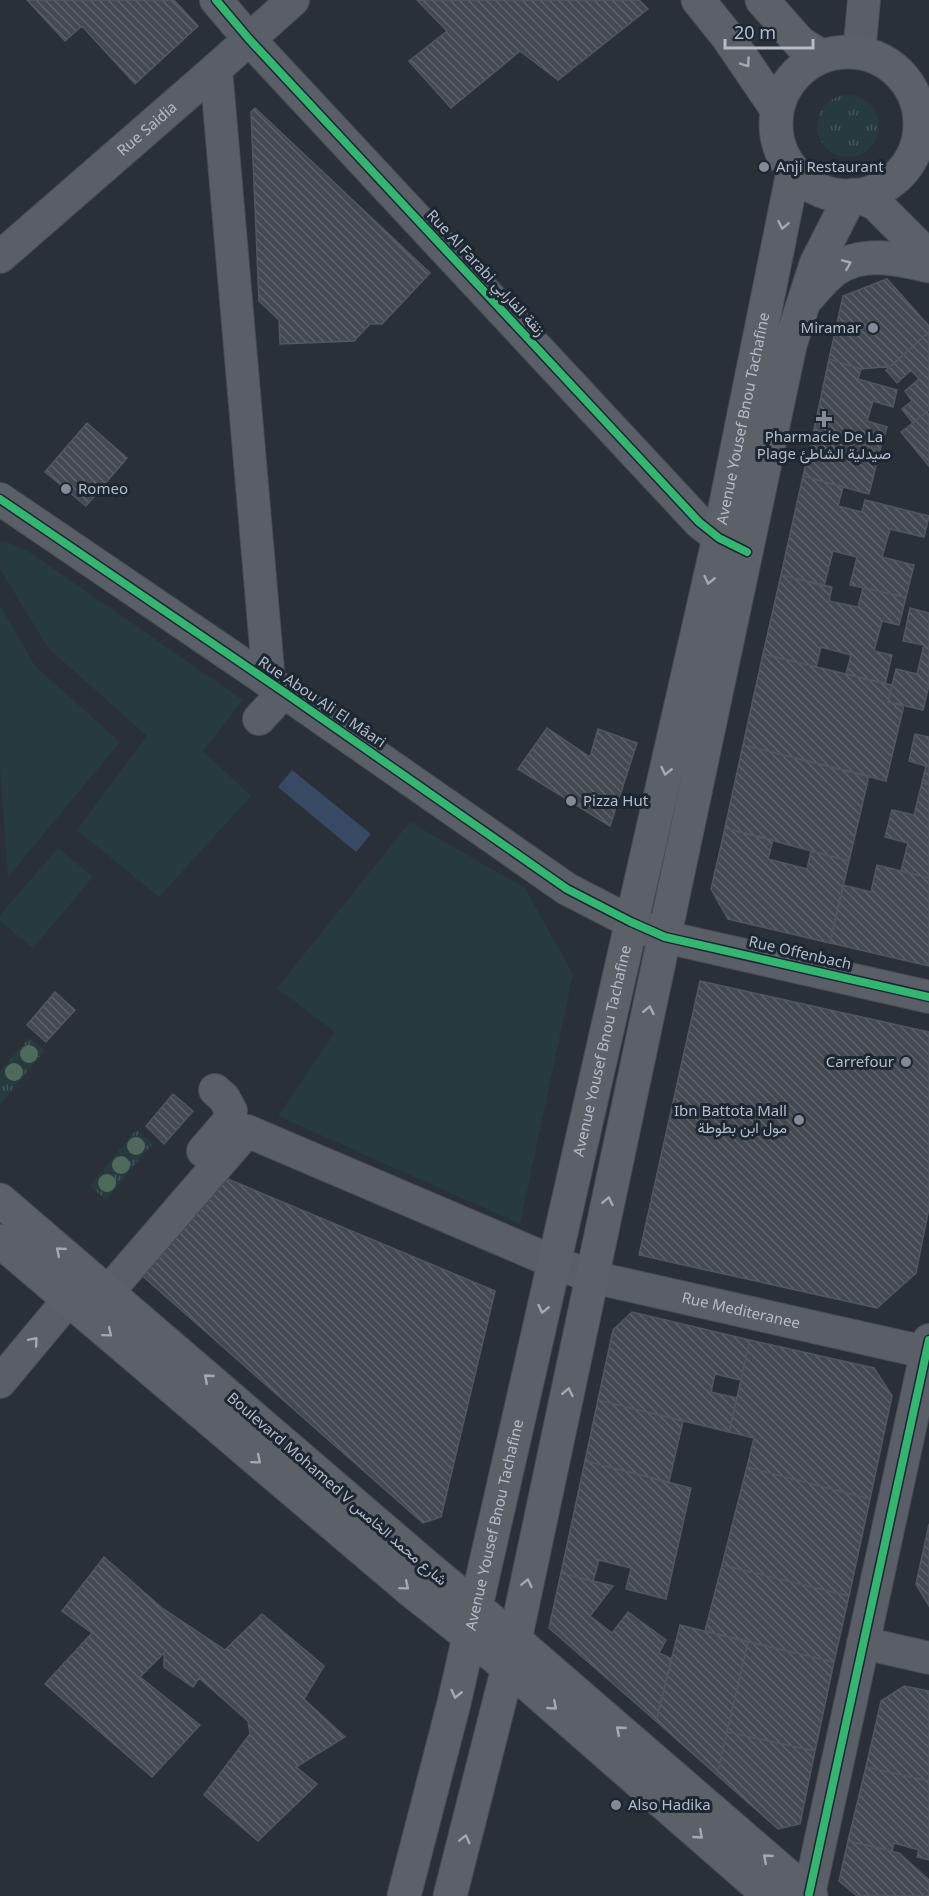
<svg xmlns="http://www.w3.org/2000/svg" width="929" height="1896" font-family="'Noto Sans',Vazirmatn,sans-serif">
	<defs>
		<pattern id="grass-tufts" width="24" height="20" patternUnits="userSpaceOnUse" patternTransform="scale(1.5)"><rect width="24" height="20" fill="#273a3e"/><path d="M3 7l-1-3M5 7V3M7 7l1-3M15 17l-1-3M17 17v-4M19 17l1-3" fill="none" stroke="#445559"/></pattern>
		<pattern id="building-back-hatch" width="6" height="6" patternUnits="userSpaceOnUse" patternTransform="scale(1.5)"><rect width="6" height="6" fill="#444950"/><path d="M-1 5l2 2M0 0l6 6M5-1l2 2" fill="none" stroke="#5d6168"/></pattern>
	</defs>
	<rect width="100%" height="100%" fill="#2a3038"/>
	<!-- grass -->
	<path fill="url(#grass-tufts)" d="M817 126a31 31 0 1 1 62 0a31 31 0 1 1-62 0Z
		M29,1038L45,1050L0,1105V1072Z
		M136,1130L153,1143L106,1200L90,1186Z"/>
	<!-- garden -->
	<path fill="#273a3e" d="M5,541L28,551L243,700L203,751L251,796L159,897L77,830L147,736L48,648L0,569V542Z
		M0,605L35,666L120,742L8,877L0,769Z
		M410,822L525,888L573,974L520,1224L278,1116L335,1032L277,988Z
		M58,848L93,877L33,948L0,921V915Z"/>
	<!-- water -->
	<path fill="#384963" d="M292,770L371,834L356,852L278,787Z"/>
	<!-- building -->
	<path fill="url(#building-back-hatch)" stroke="#52575f" stroke-width="1.5" d="M27,0H174L198,26L135,84L82,26L65,41Z
		M417,0H639L648,9L558,80L520,51L451,108L409,61L447,31Z
		M255,108L430,273L382,324H370L354,341L280,344L279,320L259,301L251,112Z
		M887,279L929,326V332L891,366L861,369L829,359L843,296Z
		M929,332V410L913,423L902,409L912,401L905,391L919,379L911,370L897,383L886,370Z
		M829,359L861,369L858,379L897,390L893,407L873,401L867,421L887,427L880,450L814,430Z
		M927,412L929,415V466L901,432Z
		M87,423L127,458L86,506L45,472Z
		M814,430L880,450L869,494L803,476Z
		M803,476L843,487L838,506L862,512L865,500L929,516L924,537L890,529L882,557L914,565L906,597L850,585L857,557L833,551L824,586L781,575Z
		M781,575L832,587L829,601L858,607L863,588L906,597L899,625L882,621L874,651L892,655L885,684L846,674L851,655L821,647L816,667L763,654Z
		M910,608L929,613V685L923,710L888,702L896,669L917,674L924,645L903,641Z
		M763,654L892,685L888,702L904,705L886,781L743,745Z
		M547,728L590,757L598,729L637,743L610,826L518,769Z
		M915,734L929,737V785L922,783L926,766L909,761Z
		M743,745L869,776L849,861L725,828Z
		M922,783L929,785V878L901,871L908,843L885,837L892,810L914,815Z
		M725,828L773,840L768,859L807,869L811,851L849,861L830,943L728,919L711,889Z
		M877,865L929,878V966L830,943L843,885L871,892Z
		M700,981L929,1032V1208L916,1273L877,1308L639,1255Z
		M55,992L75,1010L46,1042L27,1025Z
		M173,1094L193,1111L164,1144L146,1126Z
		M223,1177L495,1291L441,1517L423,1523L138,1272Z
		M632,1312L750,1340L741,1380L715,1374L711,1392L737,1398L729,1432L598,1400L613,1330Z
		M750,1340L874,1368L892,1396L870,1499L747,1467L754,1438L729,1432Z
		M598,1400L683,1421L669,1482L585,1461Z
		M585,1461L691,1488L666,1599L626,1589L631,1568L599,1560L593,1581L561,1573Z
		M747,1467L870,1499L849,1596L722,1565Z
		M929,1524V1606L916,1584Z
		M104,1557L162,1608L225,1650L262,1614L324,1666L304,1699L345,1737L296,1767L317,1784L258,1841L204,1795L250,1734L248,1721L199,1678L193,1687L164,1667V1653L140,1677L200,1725L152,1777L45,1684L92,1633L62,1611Z
		M722,1565L849,1596L834,1662L705,1631Z
		M561,1573L613,1586L590,1616L612,1633L628,1612L666,1640L659,1653L672,1659L656,1721L549,1628Z
		M680,1625L748,1642L717,1775L656,1721Z
		M748,1642L834,1662L815,1751L727,1732Z
		M904,1686L929,1691V1781L866,1767L881,1701Z
		M727,1732L815,1751L800,1824L778,1829L717,1775Z
		M866,1767L929,1781V1860L917,1857L919,1850L894,1843L892,1851L848,1841Z
		M848,1841L899,1853L929,1880V1896H857L839,1881Z"/>
	<g fill="none" stroke-linecap="round" stroke-linejoin="round">
		<!-- minor casing -->
		<g stroke="#484c53" stroke-width="34">
			<g id="minor">
				<path d="M216,0L249,39L699,522L719,538L741,549"/>
				<path d="M859,53L864,0"/>
				<path d="M216,69L269,682"/>
				<path id="s1" d="M0,257L216,69L293,0"/>
				<path d="M0,499L284,692L567,889L631,922L665,937L929,997"/>
				<path d="M259,719L284,692"/>
				<path d="M203,1151L228,1122L231,1111L224,1098L215,1090"/>
				<path id="s2" d="M108,1292L247,1131L554,1262L592,1277L929,1353"/>
				<path d="M0,1382L69,1299"/>
				<path d="M863,1643L929,1658"/>
				<path d="M809,1894L929,1340"/>
			</g>
		</g>
		<!-- major casing -->
		<g stroke="#484c55" stroke-width="35">
			<g id="major">
				<path d="M698,0L727,36L776,108"/>
				<path d="M762,0L800,43L821,56"/>
				<circle cx="848" cy="124" r="72"/>
				<path d="M859,196L876,204L929,257"/>
				<path d="M809,296C817,287 826,276 836,269C863,250 899,259 929,266"/>
				<path d="M0,1200L426,1566L515,1640L811,1896"/>
				<path d="M0,1241L408,1588L509,1668L770,1896"/>
				<path id="s3" d="M404,1896L454,1703L719,538L792,177L791,168"/>
				<path d="M450,1896L515,1640L790,345L816,264L847,203L853,195"/>
			</g>
		</g>
		<!-- minor -->
		<use href="#minor" stroke="#5a5e66" stroke-width="32"/>
		<!-- major -->
		<use href="#major" stroke="#5c6168" stroke-width="33"/>
		<!-- cycleway casing -->
		<g stroke="#1d2633" stroke-width="11">
			<path id="cycleway" d="M216,0L249,39L699,522L719,538L747,552
				M0,499L284,692L567,889L631,922L665,937L929,997
				M809,1894L929,1340"/>
		</g>
		<!-- cycleway -->
		<use href="#cycleway" stroke="#33b770" stroke-width="8"/>
	</g>
	<!-- trees -->
	<g fill="#4e6a5a">
		<circle cx="29" cy="1054" r="9"/>
		<circle cx="14" cy="1072" r="9"/>
		<circle cx="136" cy="1146" r="9"/>
		<circle cx="121" cy="1165" r="9"/>
		<circle cx="107" cy="1183" r="9"/>
	</g>
	<!-- one-way arrows -->
	<defs><path id="oneway-chevron" d="M-2-3.5L2.5 0L-2 3.5" fill="none" stroke-width="1.6" stroke-linecap="round" stroke-linejoin="round" transform="scale(1.5)"/></defs>
	<g stroke="#a2aab6">
		<use href="#oneway-chevron" transform="translate(746 63) rotate(55)"/>
		<use href="#oneway-chevron" transform="translate(783 225) rotate(101)"/>
		<use href="#oneway-chevron" transform="translate(847 264) rotate(-23)"/>
		<use href="#oneway-chevron" transform="translate(709 580) rotate(103)"/>
		<use href="#oneway-chevron" transform="translate(666 771) rotate(103)"/>
		<use href="#oneway-chevron" transform="translate(649 1010) rotate(-78)"/>
		<use href="#oneway-chevron" transform="translate(608 1201) rotate(-78)"/>
		<use href="#oneway-chevron" transform="translate(60 1251) rotate(-139)"/>
		<use href="#oneway-chevron" transform="translate(543 1309) rotate(103)"/>
		<use href="#oneway-chevron" transform="translate(108 1333) rotate(40)"/>
		<use href="#oneway-chevron" transform="translate(208 1378) rotate(-139)"/>
		<use href="#oneway-chevron" transform="translate(568 1392) rotate(-78)"/>
		<use href="#oneway-chevron" transform="translate(257 1460) rotate(40)"/>
		<use href="#oneway-chevron" transform="translate(527 1583) rotate(-78)"/>
		<use href="#oneway-chevron" transform="translate(405 1586) rotate(40)"/>
		<use href="#oneway-chevron" transform="translate(456 1694) rotate(103)"/>
		<use href="#oneway-chevron" transform="translate(553 1706) rotate(41)"/>
		<use href="#oneway-chevron" transform="translate(620 1730) rotate(-139)"/>
		<use href="#oneway-chevron" transform="translate(699 1835) rotate(41)"/>
		<use href="#oneway-chevron" transform="translate(465 1839) rotate(-76)"/>
		<use href="#oneway-chevron" transform="translate(767 1858) rotate(-139)"/>
	</g>
	<use stroke="#a2a9b5" href="#oneway-chevron" transform="translate(34 1341) rotate(-50)"/>
	<!-- markers -->
	<g fill="#848b96" stroke="#1d2633" stroke-width="2">
		<circle cx="764" cy="167" r="6"/>
		<circle cx="873" cy="328" r="6"/>
		<path d="M821 410h6v6h6v6h-6v6h-6v-6h-6v-6h6z"/>
		<circle cx="66" cy="489" r="6"/>
		<circle cx="571" cy="801" r="6"/>
		<circle cx="906" cy="1062" r="6"/>
		<circle cx="799" cy="1120" r="6"/>
		<circle cx="616" cy="1805" r="6"/>
	</g>
	<g text-anchor="middle" stroke-width="6" stroke-linejoin="round" paint-order="stroke">
		<!-- street labels -->
		<g font-size="15" fill="#b4bcc9" stroke="#1d2633">
			<text dy="5" stroke="none"><textPath href="#s1" startOffset="195">Rue Saidia</textPath></text>
			<text transform="translate(486 273) rotate(47)" y="5">Rue Al Farabi زنقة الفارابي</text>
			<text dy="5" stroke="none"><textPath href="#s3" startOffset="1516">Avenue Yousef Bnou Tachafine</textPath></text>
			<text transform="translate(322 702) rotate(34)" y="5">Rue Abou Ali El Mâari</text>
			<text transform="translate(800 953) rotate(13)" y="5">Rue Offenbach</text>
			<text dy="5" stroke="none"><textPath href="#s3" startOffset="868">Avenue Yousef Bnou Tachafine</textPath></text>
			<text dy="5" stroke="none"><textPath href="#s2" startOffset="740">Rue Mediteranee</textPath></text>
			<text transform="translate(337 1489) rotate(41)" y="5">Boulevard Mohamed V شارع محمد الخامس</text>
			<text dy="5" stroke="none"><textPath href="#s3" startOffset="382">Avenue Yousef Bnou Tachafine</textPath></text>
		</g>
		<!-- poi labels -->
		<g font-size="15" fill="#b4bcc9" stroke="#1d2633" text-anchor="start">
			<text x="776" y="172">Anji Restaurant</text>
			<text x="861" y="333" text-anchor="end">Miramar</text>
			<text x="824" y="442" text-anchor="middle">Pharmacie De La<tspan x="824" dy="17">Plage صيدلية الشاطئ</tspan></text>
			<text x="78" y="494">Romeo</text>
			<text x="583" y="806">Pizza Hut</text>
			<text x="894" y="1067" text-anchor="end">Carrefour</text>
			<text x="787" y="1116" text-anchor="end">Ibn Battota Mall<tspan x="787" dy="17">مول ابن بطوطة</tspan></text>
			<text x="628" y="1810">Also Hadika</text>
		</g>
	</g>
	<!-- scale -->
	<path d="M725 39v9h88v-9" fill="none" stroke="#b4bcc9" stroke-width="3"/>
	<text x="734" y="39" font-size="18" fill="#b4bcc9" stroke="#1d2633" stroke-width="4.5" paint-order="stroke">20 m</text>
</svg>
